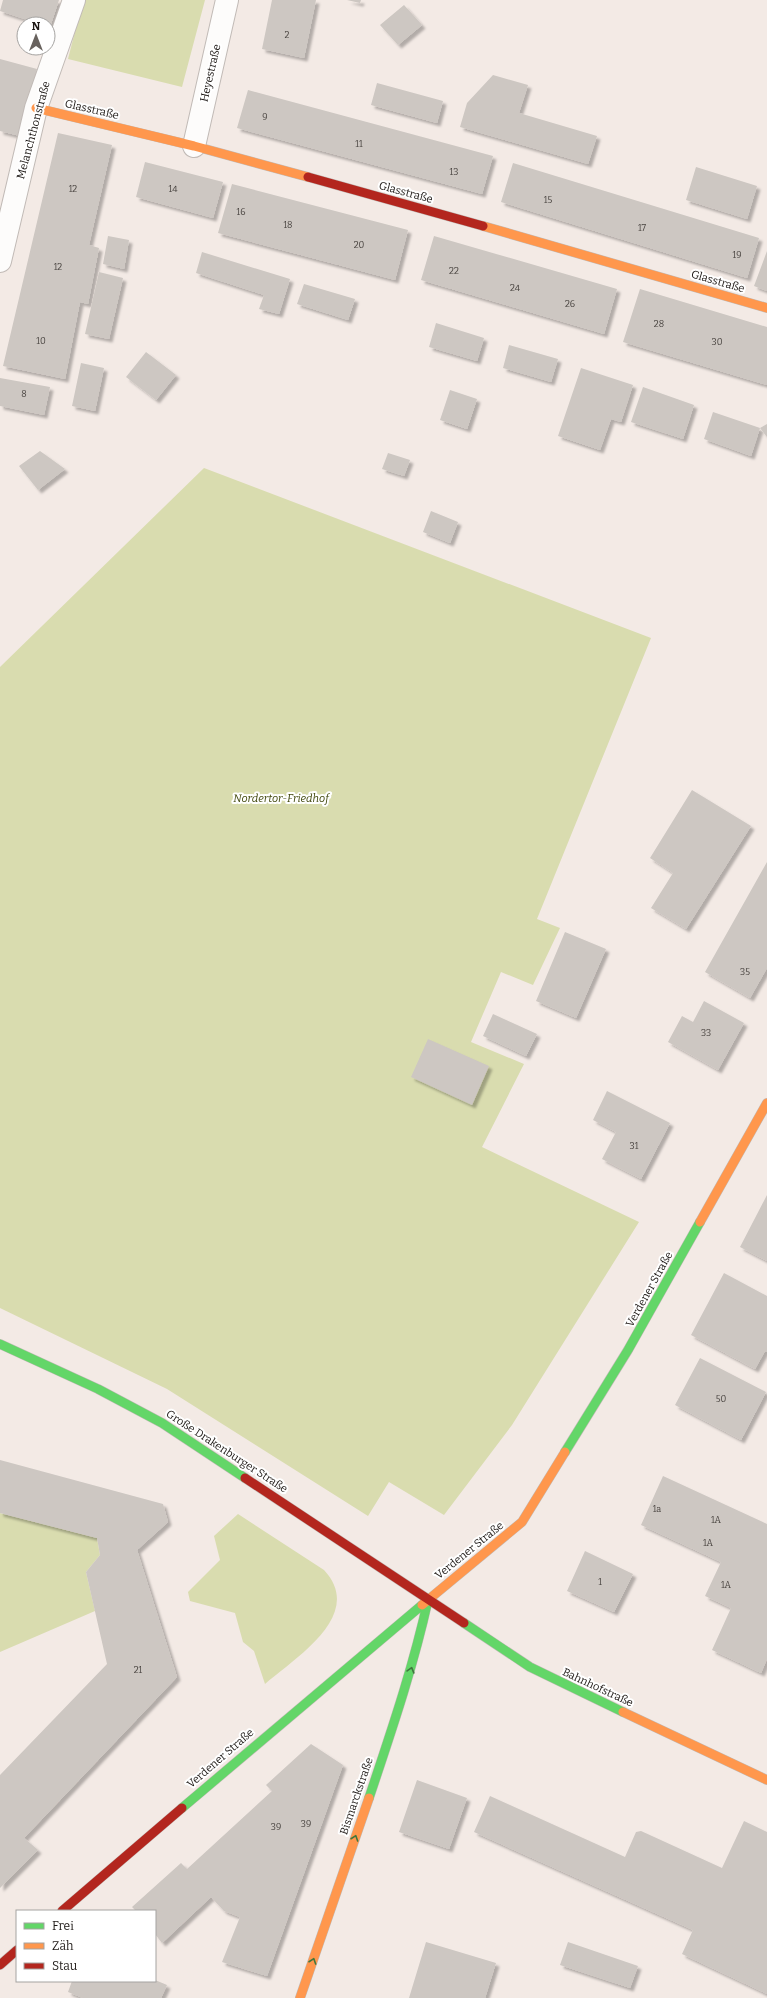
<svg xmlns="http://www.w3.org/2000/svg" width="767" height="1998" font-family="Bitter,serif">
	<defs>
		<filter id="shadow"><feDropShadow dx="3.5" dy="3.5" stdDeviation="1" flood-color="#0004"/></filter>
	</defs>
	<rect width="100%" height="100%" fill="#f3eae5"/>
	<!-- green -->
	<path fill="#d9dcaf" d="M83,0H205L182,87L68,59Z
		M204,468L651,638L537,919L560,928L533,985L501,972L471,1042L524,1064L482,1147L639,1222L512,1425L444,1515L389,1482L368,1516L167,1389L0,1308V667Z
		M0,1513L97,1538L100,1555L86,1572L95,1611L0,1652Z
		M238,1514L324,1570C366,1615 295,1658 265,1684L254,1651L243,1642L235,1613L190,1601L188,1592L220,1560L214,1536Z"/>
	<!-- building -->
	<path fill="#cdc7c2" filter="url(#shadow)" d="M3,0H59L50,27H48V24H40L0,11Z
		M272,0H316L304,58L262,49Z
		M347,0H361L360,3Z
		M404,5L422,25L398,45L380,25Z
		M0,59L37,69L20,136L0,131Z
		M493,75L528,85L519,113L597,136L588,164L460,127L467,103Z
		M377,83L443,101L437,123L371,105Z
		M248,90L493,156L482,194L237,128Z
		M58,133L112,145L89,245L99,248L88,304L80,302L65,379L3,366Z
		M145,162L223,182L213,218L136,197Z
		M513,163L759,238L747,278L501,202Z
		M696,167L757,186L747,219L686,200Z
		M232,184L408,230L395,280L218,233Z
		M108,236L129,240L124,269L103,264Z
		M434,236L617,289L604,334L421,280Z
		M767,251V291L754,286Z
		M202,252L290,279L279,314L259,309L264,295L196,273Z
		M99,272L123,278L109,339L85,334Z
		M304,284L355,299L348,320L297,304Z
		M640,289L767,327V385L623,342Z
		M436,323L484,338L477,361L429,347Z
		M509,345L558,359L551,382L503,368Z
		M146,352L176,375L156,400L126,377Z
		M81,363L104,368L95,411L72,406Z
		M581,368L633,385L621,422L611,419L600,450L558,436Z
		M0,378L50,387L44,415L0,406Z
		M643,387L694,405L683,439L631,422Z
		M450,390L477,399L467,429L440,420Z
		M713,412L760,428L751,456L704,439Z
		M767,424V437L760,428Z
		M40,451L65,469L38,490L19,466Z
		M388,453L410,460L404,476L382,469Z
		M431,511L458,522L450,543L423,532Z
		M692,790L751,826L686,929L651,908L673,873L650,858Z
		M767,862V968L750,998L705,972Z
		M565,932L606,949L576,1018L536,1001Z
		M704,1001L744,1023L718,1070L668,1042L682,1016L693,1022Z
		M493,1014L537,1034L526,1056L483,1036Z
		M428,1039L489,1066L472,1105L411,1077Z
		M607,1091L670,1123L641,1179L602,1159L616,1132L593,1120Z
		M767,1195V1261L740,1247Z
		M724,1273L767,1296V1352L765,1351L755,1369L691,1335Z
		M700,1358L766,1392L741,1440L675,1405Z
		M0,1460L163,1504L168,1522L137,1550L177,1677L24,1838L38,1850L0,1888V1775L107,1664L86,1572L100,1555L97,1538L0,1513Z
		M663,1476L767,1524V1659L761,1673L712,1650L731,1608L705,1596L721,1562L641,1525Z
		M585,1551L633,1574L614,1612L567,1591Z
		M311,1744L343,1765L267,1976L222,1962L240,1917L224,1911L211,1897L162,1943L155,1934V1911H136L132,1907L181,1863L187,1869L272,1791L266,1785Z
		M417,1780L467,1798L449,1849L399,1832Z
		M490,1796L625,1857L636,1832L641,1831L722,1868L744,1821L767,1832V1994L682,1954L693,1930L474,1832Z
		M426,1942L496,1963L485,1998H409Z
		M568,1942L638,1966L630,1988L560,1965Z
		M155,1980L167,1985L161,1998H83L68,1992L72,1981Z"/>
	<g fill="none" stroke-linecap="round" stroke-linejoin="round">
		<!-- street casing -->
		<g stroke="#c1bab6" stroke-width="24">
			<path id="street" d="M194,146L227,0
				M0,261L36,108L74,0"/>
		</g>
		<!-- fast casing -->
		<g stroke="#c1bab6" stroke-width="10">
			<path id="fast" d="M0,1344L98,1389L162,1423L245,1478
				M565,1452L628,1350L700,1222
				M464,1623L530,1667L623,1712
				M369,1798C391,1732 413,1668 428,1600
				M182,1808L422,1605"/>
		</g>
		<!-- slow casing -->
		<g stroke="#c1bab6" stroke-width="10">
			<path id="slow" d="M36,108L194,146L308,177
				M483,226L767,308
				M700,1222L767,1103
				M422,1605L522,1522L565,1452
				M623,1712L767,1780
				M300,1998L369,1798"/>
		</g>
		<!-- jam casing -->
		<g stroke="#c1bab6" stroke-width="10">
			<path id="jam" d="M308,177L483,226
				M245,1478L464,1623
				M62,1911L182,1808
				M0,1965L17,1950"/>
		</g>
		<!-- street -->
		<use href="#street" stroke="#fdfcfb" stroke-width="22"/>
		<!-- fast -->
		<use href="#fast" stroke="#63d668" stroke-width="9"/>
		<!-- slow -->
		<use href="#slow" stroke="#ff974d" stroke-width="9"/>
		<!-- jam -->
		<use href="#jam" stroke="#b3261e" stroke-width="9"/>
	</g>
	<!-- one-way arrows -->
	<defs><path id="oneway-chevron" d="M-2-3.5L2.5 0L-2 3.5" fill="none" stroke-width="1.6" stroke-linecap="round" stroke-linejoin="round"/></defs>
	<g stroke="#40773e">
		<use href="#oneway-chevron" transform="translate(411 1670) rotate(-74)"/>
		<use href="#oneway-chevron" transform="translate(355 1838) rotate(-71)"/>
		<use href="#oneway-chevron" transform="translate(313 1961) rotate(-71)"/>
	</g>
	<g text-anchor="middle" stroke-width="4" stroke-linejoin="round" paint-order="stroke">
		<!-- number labels -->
		<g font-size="9" fill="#494440">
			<text x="287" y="38">2</text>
			<text x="265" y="120">9</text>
			<text x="359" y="147">11</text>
			<text x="454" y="175">13</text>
			<text x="73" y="192">12</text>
			<text x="173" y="192">14</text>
			<text x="548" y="203">15</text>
			<text x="241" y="215">16</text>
			<text x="288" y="228">18</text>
			<text x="642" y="231">17</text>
			<text x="359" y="248">20</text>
			<text x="737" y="258">19</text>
			<text x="58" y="270">12</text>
			<text x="454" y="274">22</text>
			<text x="515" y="291">24</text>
			<text x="570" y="307">26</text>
			<text x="659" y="327">28</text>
			<text x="41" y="344">10</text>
			<text x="717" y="345">30</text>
			<text x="24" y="397">8</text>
			<text x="745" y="975">35</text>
			<text x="706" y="1036">33</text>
			<text x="634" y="1149">31</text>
			<text x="721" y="1402">50</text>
			<text x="657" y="1512">1a</text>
			<text x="716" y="1523">1A</text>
			<text x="708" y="1546">1A</text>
			<text x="600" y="1585">1</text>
			<text x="726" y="1588">1A</text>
			<text x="138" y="1673">21</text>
			<text x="306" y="1827">39</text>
			<text x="276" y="1830">39</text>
		</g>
		<!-- street labels -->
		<g font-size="11" fill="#1d1815" stroke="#fff">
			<text transform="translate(210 73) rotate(-77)" y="4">Heyestraße</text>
			<text transform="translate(92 109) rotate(13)" y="4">Glasstraße</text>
			<text transform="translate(33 130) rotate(-75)" y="4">Melanchthonstraße</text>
			<text transform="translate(406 192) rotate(15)" y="4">Glasstraße</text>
			<text transform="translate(718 281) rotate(16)" y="4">Glasstraße</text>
			<text transform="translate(649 1289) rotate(-61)" y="4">Verdener Straße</text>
			<text transform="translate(227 1451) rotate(33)" y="4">Große Drakenburger Straße</text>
			<text transform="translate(469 1550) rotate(-39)" y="4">Verdener Straße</text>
			<text transform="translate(598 1687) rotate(25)" y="4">Bahnhofstraße</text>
			<text transform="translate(220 1758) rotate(-41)" y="4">Verdener Straße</text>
			<text transform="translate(356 1796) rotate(-71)" y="4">Bismarckstraße</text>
		</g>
		<!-- park labels -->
		<g font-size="11" font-style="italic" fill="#3f460a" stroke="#fff">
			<text x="281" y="802">Nordertor-Friedhof</text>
		</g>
	</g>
	<!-- legend -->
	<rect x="16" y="1910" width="140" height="72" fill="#ffffff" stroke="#a5a3a1"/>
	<rect x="24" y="1923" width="20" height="6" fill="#63d668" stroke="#a5a3a1"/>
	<text x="52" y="1930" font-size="12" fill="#1d1815">Frei</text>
	<rect x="24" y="1943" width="20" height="6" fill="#ff974d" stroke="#a5a3a1"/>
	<text x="52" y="1950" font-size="12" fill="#1d1815">Zäh</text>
	<rect x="24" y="1963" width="20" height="6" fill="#b3261e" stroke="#a5a3a1"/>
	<text x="52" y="1970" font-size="12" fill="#1d1815">Stau</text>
	<!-- north arrow -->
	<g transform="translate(36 36)"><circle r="19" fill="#ffffff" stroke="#a5a3a1"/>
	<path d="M0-3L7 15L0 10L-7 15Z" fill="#68625e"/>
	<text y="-6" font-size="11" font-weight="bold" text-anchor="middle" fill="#1d1815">N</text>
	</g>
</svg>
